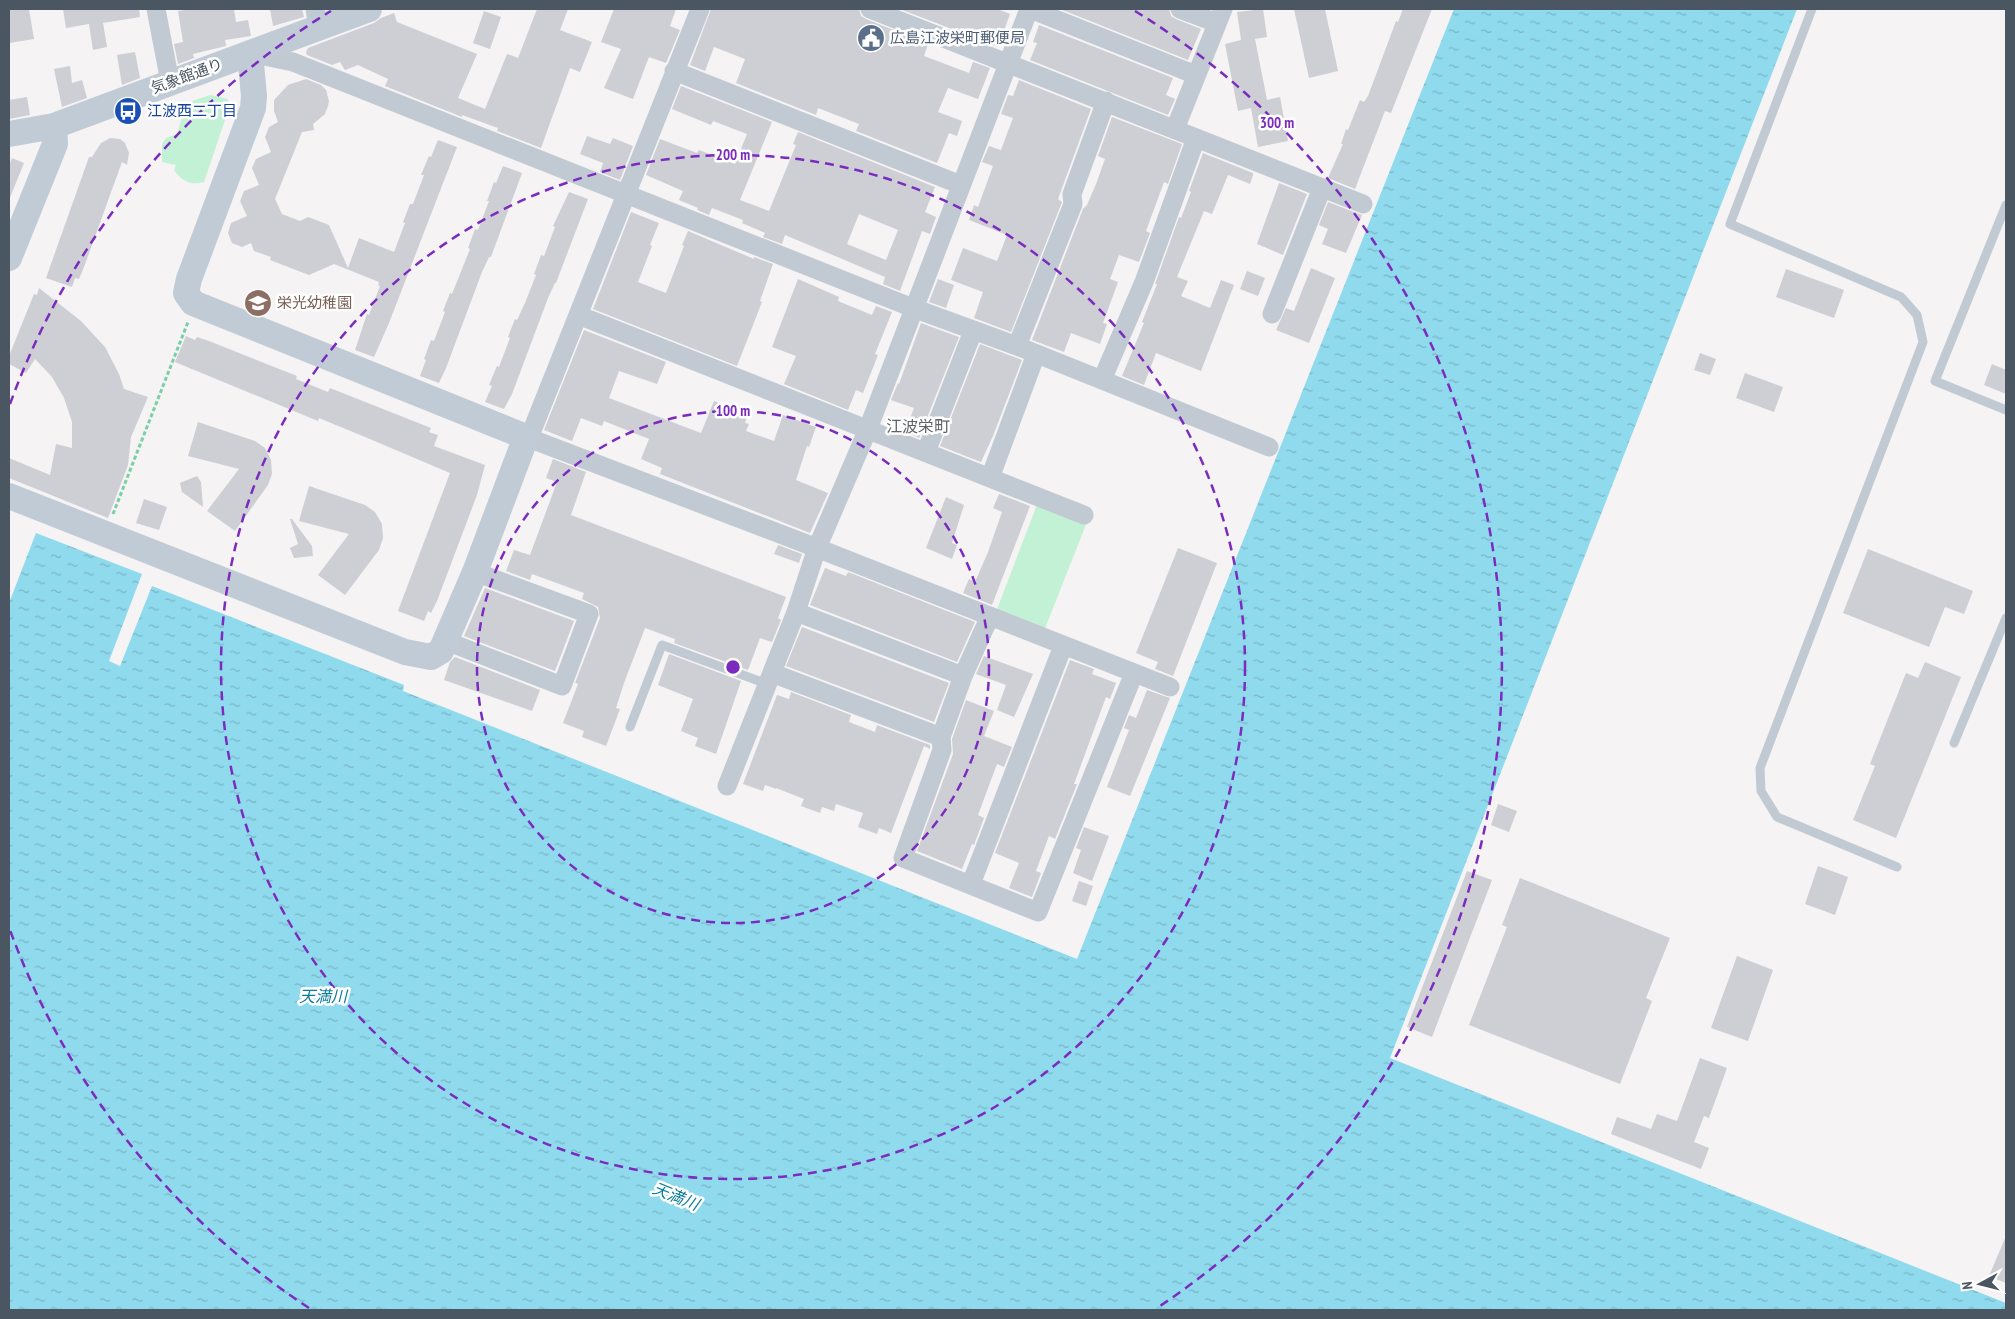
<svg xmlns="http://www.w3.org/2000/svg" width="2015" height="1319" font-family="'PT Sans Narrow','Noto Sans JP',sans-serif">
	<defs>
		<pattern id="water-ripples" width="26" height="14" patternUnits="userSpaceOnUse" patternTransform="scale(1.25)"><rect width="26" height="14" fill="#90daee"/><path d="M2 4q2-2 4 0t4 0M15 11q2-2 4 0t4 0" fill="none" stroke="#78b4c4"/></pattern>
	</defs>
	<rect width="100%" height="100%" fill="#f5f3f3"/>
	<!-- green -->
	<path fill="#c3f1d5" d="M210,95L228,99L230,105L204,182C190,186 182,181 174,170L176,165L162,162V144L166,138L177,134L186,103Z
		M1038,502L1087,522L1044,631L996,612Z"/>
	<!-- water -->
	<path fill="url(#water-ripples)" d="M1454,9H1797L1390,1058L2006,1303V1310H9V603L36,533L142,574L109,661L120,666L152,586L404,685L403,691L1077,959Z"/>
	<!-- building -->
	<path fill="#cdcfd5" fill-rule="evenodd" d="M9,9H29L34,39L9,43Z
		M63,9H139L140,17L103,23L107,47L93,50L89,24L66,28Z
		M192,9H234L236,22L248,20L251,36L225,40L226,46L193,54L194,58L178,64L174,44L183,42L178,11Z
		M270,9H302L304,17L273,26Z
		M537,9H568L560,30L592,42L580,72L570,68L541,148L497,131L498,128L462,115V117L385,86L388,79L358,65L345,70L340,62L332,65L307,55L306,52L308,48L374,23L381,18L394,13L397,22L477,54L458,98L485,109L507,54L518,58Z
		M614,9H676L670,26L680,30L666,63L649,57L633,99L604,88L621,49L601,42Z
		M711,9H859L861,16L866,19L928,44L924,56L969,73L973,62L990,68L978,99L948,88L938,112L962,121L957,136L949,133L937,163L856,131L859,124L818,108L816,115L736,83L745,59L714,47L705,71L690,65Z
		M900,9H997L1010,14L998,47Z
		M1060,9H1169L1171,16L1176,19L1201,29L1188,60Z
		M1263,9L1267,37L1255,39L1267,100L1280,97L1288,141L1258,147L1251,108L1238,111L1225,44L1241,40L1237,12Z
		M1294,9H1325L1338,71L1309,78Z
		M1403,9H1432L1391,113L1385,111L1355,189L1328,178L1343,144H1341L1346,129L1348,130L1360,100L1364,102L1368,96L1396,21L1398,22Z
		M484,11L501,17L490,49L473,43Z
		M1039,25L1173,78L1166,95L1175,99L1168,115L1030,60L1037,43L1033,42Z
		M135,52L140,78L122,85L117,55Z
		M70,66L72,83L82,80L87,98L62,107L54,69Z
		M306,79L321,85L326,90L329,101L328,106L325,114L313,124L314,130L302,132L275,199L282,214L300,221L308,217L329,225L348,268L359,238L394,252L405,223L403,222L410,204H413L424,175H421L429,156L431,157L438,140L457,147L389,323L374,357L355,350L367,314L369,315L380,286L378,285L379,282L334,264L309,275L270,260L271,257L254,251L251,243L242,247L232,243L228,233L231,223L247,216L240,201L244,191L259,185L252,168L256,159L271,152L265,137L269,127L278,122L274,111V100L288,85Z
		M1019,80L1091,109L1058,199L1062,202L1011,332L974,318L983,292L951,280L963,248L997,261L1007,235L969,220L974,205L978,207L993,166L982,162L989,146L1001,150L1013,118L1001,114L1008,95L1013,96Z
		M681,86L772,122L740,200L769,211L796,145L793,144L798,132L935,187L925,212L936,217L930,234L922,231L900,291L883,284L885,277L785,235L782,244L763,237L765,233L742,223L743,220L712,208L709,215L697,210L698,208L679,200L683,191L646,175L660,139L697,153L699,150L735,164L747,134L713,121L711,125L672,109ZM859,214L898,230L886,260L847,244Z
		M27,97L30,115L9,119V100Z
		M1112,117L1182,144L1168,184L1164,182L1146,231L1150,233L1139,262L1119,255L1110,279L1118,282L1103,323L1107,324L1100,344L1071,333L1064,352L1032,340L1083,209L1087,205L1096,184L1105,159L1098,156Z
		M587,136L610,144L613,138L633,146L620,180L600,172L603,163L580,154Z
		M110,138L120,139L125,143L129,153L127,165L122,162L84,267L79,279L75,278L72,287L46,278L89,157H92L101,143Z
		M1203,153L1253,173V175L1250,184L1228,175L1212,214L1204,211L1177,277L1188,281L1181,296L1210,308L1221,280L1234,285L1201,371L1156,353L1144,385L1122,376L1144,323L1142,322L1157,284H1155L1179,217L1181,218L1191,192L1189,191Z
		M12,158L24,163L9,200V166Z
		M503,166L522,173L491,257H489L482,272L446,368L439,383L420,376L426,360L424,359L431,340L434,341L445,312L443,311L450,293L452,294L470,249L468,248L475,229L478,230L489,201H487L494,182L496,183Z
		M1279,183L1307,194L1283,255L1257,244Z
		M569,192L588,199L556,283H555L548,298L512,394L504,409L485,402L492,386L489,385L497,366L499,367L510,338L508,337L515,319L517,320L525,303L536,275L534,274L541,255L544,256L555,227L553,226Z
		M1328,202L1362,215L1346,253L1322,244L1328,229L1319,225Z
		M631,212L659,223L650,245L652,246L638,282L666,293L684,246L682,245L688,231L754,259V257L773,264L760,301L762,302L737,366L593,309Z
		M1311,268L1335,278L1309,343L1276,330L1286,308L1294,311Z
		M1786,269L1844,290L1834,318L1776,297Z
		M1247,271L1265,278L1258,296L1240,289Z
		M798,279L839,297L838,301L872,315L876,306L892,312L875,354L878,355L863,393L856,390L848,410L784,384L796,356L772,347Z
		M938,279L954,285L946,308L929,302Z
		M39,288L81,321L105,347L119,374L124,389L148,397L131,437L128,465L108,518L9,478V458L50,475L56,444L72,448V422L64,398L52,377L35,359L26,373L9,364V356L34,294L37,295Z
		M921,323L959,337L919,438L905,432L914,408L891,400L898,383L899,384Z
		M584,330L666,362L657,384L619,371L609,398L701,433L714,401L748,414L745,423L749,424L746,431L774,441L783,415L816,427L809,447L807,446L796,480L828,493L810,533L660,474L662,468L641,459L649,439L604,421L602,426L581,418L572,441L544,430Z
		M186,336L195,340L197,337L209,341L297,376L296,379L328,392L330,388L431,428L429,432L438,435L434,446L485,465L477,495L437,601L431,613L428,611L424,621L398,611L450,473L365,437L319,418L318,421L175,362Z
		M980,344L1022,360L993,436L981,462L940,446Z
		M1700,353L1716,359L1710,375L1694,370Z
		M1992,364L2006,370V394L1984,385Z
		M1745,373L1783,387L1774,412L1736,398Z
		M198,422L255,441L265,448L271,460L272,474L268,485L235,531L207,511L239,469L188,456Z
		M553,459L586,472L571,515L786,597L778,618L781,620L772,642L760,638L748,670L674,643L675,639L645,628L624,683L616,708L620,709L606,746L582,737L584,731L563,723L578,684L575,683L600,618L598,607L582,599L584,593L532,574L530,580L506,571L514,550L530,555L557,482L546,478Z
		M197,476L201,482L203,507L182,492L180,483Z
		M309,486L365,505L375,512L382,524L383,538L379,550L345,595L318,575L349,534L299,521Z
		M999,494L1030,506L992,605L963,593L969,579L975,582L988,552L1002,512L993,508Z
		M946,497L964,505L952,543L957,545L952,559L926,548Z
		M144,499L167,507L159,530L136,523Z
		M290,519H292L312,546L313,556L294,558L290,548L298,544Z
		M778,545L802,554L799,563L774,554Z
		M1178,548L1217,563L1173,676L1155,669L1158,662L1136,653Z
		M1868,549L1973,591L1964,614L1945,607L1929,647L1843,613Z
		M825,568L846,576L848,572L975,622L957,662L810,605Z
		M485,588L574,621L555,671L464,636Z
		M802,627L949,683L934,722L786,666Z
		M669,654L741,681L716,754L695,746L698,738L681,731L693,699L658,685Z
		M984,656L1033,674L1014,717L997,710L1006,685L976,674Z
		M455,657L540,690L532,711L444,680L450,662Z
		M1070,660L1094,669L1092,674L1116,683L1110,699L1106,697L1074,784H1077L1055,839L1049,836L1036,871L1041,873L1032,897L1009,888L1019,863L995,853Z
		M1925,662L1961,677L1896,838L1853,820L1875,766L1870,764L1906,673L1918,678Z
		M1147,690L1170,698L1130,796L1107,787L1129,730L1124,728L1129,715L1136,718Z
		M791,692L851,715L849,722L875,732L877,725L930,745V749L924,746L891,833L879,828L877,834L858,827L863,813L836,804L834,811L822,807L820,813L801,806L804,799L776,788V789L765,785L763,791L743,784L777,695L789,699Z
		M966,700L994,711L984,736L1012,747L1004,767L997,764L978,815L984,818L974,845L972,844L962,869L917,851L953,754L952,739Z
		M1498,804L1517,811L1509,832L1491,825Z
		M1084,827L1109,836L1092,881L1073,873L1081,850L1076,848Z
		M1818,866L1848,877L1835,915L1805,904Z
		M1467,871L1492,880L1432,1037L1407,1027Z
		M1520,878L1670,938L1646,998L1652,1001L1620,1084L1469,1025L1507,927L1502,925Z
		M1079,881L1093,886L1086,906L1072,901Z
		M1737,956L1773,970L1748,1041L1711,1028Z
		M1700,1058L1727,1068L1709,1118L1704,1116L1694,1142L1709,1148L1701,1169L1611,1134L1617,1117L1651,1129L1657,1114L1677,1121Z
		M2006,1236V1283L1989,1276Z"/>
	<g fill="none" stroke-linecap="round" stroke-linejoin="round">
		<!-- path -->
		<path stroke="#7ad0a6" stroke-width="3" stroke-dasharray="4 2.5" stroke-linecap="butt" d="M113,514L188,322"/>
		<!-- lane -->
		<path stroke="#c1cad2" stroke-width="9" d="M1812,9L1730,224L1901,297L1917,315L1923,342L1760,768L1761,791L1777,817L1897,867
			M2006,205L1935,381L2006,410
			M630,727L662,645L767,684
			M1954,743L2006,618"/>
		<!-- street -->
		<path stroke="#c1cad2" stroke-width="19" d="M156,9L170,82
			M315,9L318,27
			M700,9L533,428L526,437L817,548L1170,687
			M870,9L1363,204
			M1030,9L1196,75
			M1180,9L1217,23
			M250,53L293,62L913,308L1017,346L1269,447
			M674,71L961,185
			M1175,129L1223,9
			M1272,314L1322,188
			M578,315L1084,515
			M1017,346L1073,204L1072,194L1106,101
			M1102,380L1144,282L1196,138
			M926,452L973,331
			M990,478L1036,354
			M796,612L963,676
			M446,641L562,686L589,614L475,572
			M772,673L941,737L963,676L990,616
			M941,737L942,750L903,858L1038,912L1134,673
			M727,786L796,612L817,548L868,429L1029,9
			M971,884L1063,646"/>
		<!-- secondary -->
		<path stroke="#c1cbd6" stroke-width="26" d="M9,134L54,126L369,9
			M9,258L55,144L54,126
			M9,496L405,652L431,657L441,651L475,572L526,437L193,303L186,293L189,279L253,108L254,96L250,53"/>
	</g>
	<!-- distance rings -->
	<g fill="none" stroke="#7b2cbf" stroke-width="2.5" stroke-dasharray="9 6">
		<circle cx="733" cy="667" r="256"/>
		<circle cx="733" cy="667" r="512"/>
		<path d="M309 1308A769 769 0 0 1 10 930M10 404A769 769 0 0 1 331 11M1135 11A769 769 0 0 1 1157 1308"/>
	</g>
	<!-- icons -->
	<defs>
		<g id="civic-disc" transform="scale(1.4375)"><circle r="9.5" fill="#5c6f8a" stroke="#fff"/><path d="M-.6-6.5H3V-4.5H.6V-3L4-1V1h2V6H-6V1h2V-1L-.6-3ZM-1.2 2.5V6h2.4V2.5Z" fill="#fff"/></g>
		<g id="bus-disc" transform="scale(1.4375)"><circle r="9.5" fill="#1a4fb4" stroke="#fff"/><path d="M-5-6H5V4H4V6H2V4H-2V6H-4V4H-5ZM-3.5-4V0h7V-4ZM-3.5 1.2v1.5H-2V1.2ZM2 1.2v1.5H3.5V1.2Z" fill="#fff"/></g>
		<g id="school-disc" transform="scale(1.4375)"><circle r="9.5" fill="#8d6e63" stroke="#fff"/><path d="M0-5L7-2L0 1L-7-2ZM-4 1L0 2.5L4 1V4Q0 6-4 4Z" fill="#fff"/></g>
	</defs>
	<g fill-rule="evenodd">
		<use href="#civic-disc" x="871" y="38"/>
		<use href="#bus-disc" x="128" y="111"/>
		<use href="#school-disc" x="258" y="303"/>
	</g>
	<g text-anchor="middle" stroke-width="5" stroke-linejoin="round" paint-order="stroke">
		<!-- service labels -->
		<g font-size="15" fill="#4e5e75" stroke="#fff" text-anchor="start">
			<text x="890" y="43">広島江波栄町郵便局</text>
		</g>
		<!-- street labels -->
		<g font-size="15" fill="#4a5661" stroke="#fff">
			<text transform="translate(187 76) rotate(-20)" y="5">気象館通り</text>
		</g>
		<!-- transit labels -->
		<g font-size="15" fill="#164399" stroke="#fff" text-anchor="start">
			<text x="147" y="116">江波西二丁目</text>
		</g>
		<!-- education labels -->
		<g font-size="15" fill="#785e54" stroke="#fff" text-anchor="start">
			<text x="277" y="308">栄光幼稚園</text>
		</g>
		<!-- neighbourhood labels -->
		<g font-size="16" fill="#5f6368" stroke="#fff">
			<text x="918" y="432">江波栄町</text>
		</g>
		<!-- water labels -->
		<g font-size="16" font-style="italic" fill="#0c7c9b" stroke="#fff">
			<text x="323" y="1002">天満川</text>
			<text transform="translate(676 1196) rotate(22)" y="6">天満川</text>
		</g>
	</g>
	<circle cx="733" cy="667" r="8" fill="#7b2cbf" stroke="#fff" stroke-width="2.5"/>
	<g font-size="15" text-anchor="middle" font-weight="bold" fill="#7b2cbf" stroke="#fff" stroke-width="5" stroke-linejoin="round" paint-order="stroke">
		<text x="1277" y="128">300 m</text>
		<text x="733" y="160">200 m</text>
		<text x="733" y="416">100 m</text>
	</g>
	<!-- border -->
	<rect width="2015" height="1319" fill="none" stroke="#4a5661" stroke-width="20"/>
	<!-- north arrow -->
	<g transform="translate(1980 1284) rotate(263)" stroke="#ffffff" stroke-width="4" paint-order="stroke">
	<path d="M0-4L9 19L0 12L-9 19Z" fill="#4a5661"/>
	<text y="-8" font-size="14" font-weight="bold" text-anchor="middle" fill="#4a5661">N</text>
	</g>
</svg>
